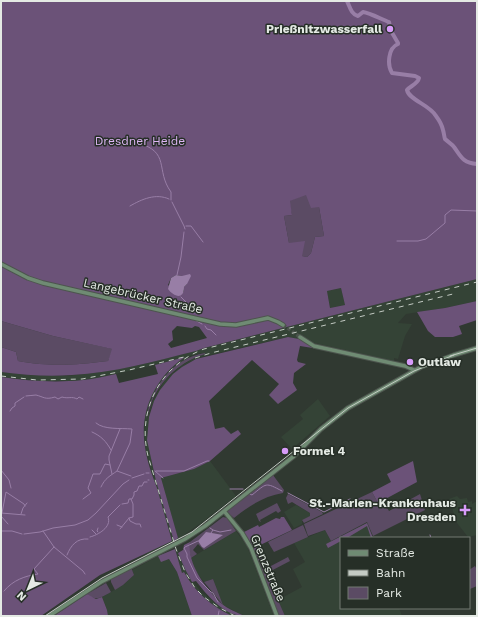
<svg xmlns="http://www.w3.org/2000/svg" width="478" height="617" font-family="'Work Sans',sans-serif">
	<rect width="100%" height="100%" fill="#303931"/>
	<!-- built -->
	<path fill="#344336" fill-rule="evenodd" d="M477,279V301L445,308L406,314L398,323L412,324L405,336L398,359L394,358V361L288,337L201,357L190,362L177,371L160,390L154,401L150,411L147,435L153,469L174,540L178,539L161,478L194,469L210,461L236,496L201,523L181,537L194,530L226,505L217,513L190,534L148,556L147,553L172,541L146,453L144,436L145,418L149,401L158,383L168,371L183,358L129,371L82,381H37L1,377V372L28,375L67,376L93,373L130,367L196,351L204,348ZM201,353H205V354L196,357L181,366L165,380L153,400L147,419L149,407L154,394L166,376L184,360L190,356Z
		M341,288L345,305L330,308L327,291Z
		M318,399L330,416L292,449L281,437L303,419L300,415Z
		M457,496L460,499L467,498L468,502L472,501V504L477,501V535L468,537L457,523L449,499Z
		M296,505L310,513L311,516L302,520V524L294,528L284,512Z
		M368,522L373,538H341V608H399L402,616H285L278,600L302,587L293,569L305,562L294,543L325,530L331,541Z
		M236,531L247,546L274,616H244L223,605L213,579L204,582L196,572L191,558Z
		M175,549H177L189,576L201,592L218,605L239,616H232L220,610L209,602L199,593L184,572L182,573Z
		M158,556L161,561L169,559L177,572L192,616H107V610L102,597L123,585L134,575L132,570Z"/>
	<!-- green -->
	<path fill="#5b4b64" d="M306,194L319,207L324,236L315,237L311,253L307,257L302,256L289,243L284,216L292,215L289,201Z
		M1,321L53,336L113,349L108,361C75,365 52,367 18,361L16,352L1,347Z
		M205,353V354C182,361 162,378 152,401C150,407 148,414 146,419C152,387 172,358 205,353Z
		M273,475L284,490L283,493C264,496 249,506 234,518L228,513V509Z
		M372,492L378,503L383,501L389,511L420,494L425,510L373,536L367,522L331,541L325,530L308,536L304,524Z
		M288,494L322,512L323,514L304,523L302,520L310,516V513L292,502L288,504L286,498Z
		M277,503L281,511L278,513L276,511L260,520L261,522L259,521L256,514Z
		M223,517L227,518L236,531L204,550L198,544L193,550L197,554L191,558L189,549L190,542Z
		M303,525L308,537L274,552L268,542Z
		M288,557L290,561L267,573L280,599L278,600L285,616H277L257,562L263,560H266L269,567Z
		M475,566L477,570V586L470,589L469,587V570Z
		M131,567L134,575L123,585L115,590L111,582V578Z
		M213,579L223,605L204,582Z
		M106,583L111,592C102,597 96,602 87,594Z"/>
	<!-- forest -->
	<path fill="#6b5278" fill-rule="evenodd" d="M1,1H477V279L204,348L196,351C155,361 114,373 72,375C48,377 25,375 1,372V347L16,352L18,361C52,367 75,365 108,361L112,349L53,336L1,321ZM306,195L311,208L319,207L324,236L315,237L311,253L307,257L302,256L305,241L289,243L284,216L292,215L290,201ZM176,275L182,276L187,284L184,287V291L181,295L168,285L171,278ZM341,288L345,305L330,308L327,291ZM177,326L192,328L195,326L199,327L207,338L171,348L168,344L173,340L172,331Z
		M477,301V320L459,326L462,334L453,337H435L428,331L417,312L445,308Z
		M288,337L299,339L300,338L319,347V349L300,346L297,360L298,362L306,364L294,373L293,383L297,390L278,404L269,395L279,384L252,360L209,401L215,429L224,427L231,434L238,430L241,434L210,461L194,469L161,478L178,538L174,541L156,481L147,440L149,417L154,401L160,390L173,374L182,367L196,359Z
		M185,357C155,377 139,412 145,447C147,461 152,475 157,488C162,506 167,523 172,541L100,575L41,616H1V377C28,381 56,383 83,380C94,379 105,376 116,374L119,383L158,374L155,365Z
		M413,461L417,482L378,503L372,492L391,482L387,474Z
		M281,517H284L292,530L258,546L263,560L257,562L245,539L244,532L258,525L259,527L276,518L280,519Z
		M367,523L373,538H371L367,526L347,538H341V541L328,548L326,544Z
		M190,542C187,564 206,589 222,604C228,609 237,612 244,616C224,616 207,595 196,581L192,582L185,569L178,553L183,550L184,545Z
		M175,549L182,573L184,572C195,592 211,606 232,616H192L177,572L169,559L161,562L158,556Z
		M87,594L96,599L102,597L107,610L108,616H54Z"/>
	<!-- water -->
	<path fill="#987ea6" d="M190,274L191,276L187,284L184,287C184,301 173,296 168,289L171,278L176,275L182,276Z
		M206,532L223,535L204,548L202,547L198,541Z"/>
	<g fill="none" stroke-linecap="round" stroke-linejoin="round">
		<!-- stream -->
		<path stroke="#987ea6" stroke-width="1" d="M138,143C171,152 155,170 171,192V200
			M172,202L184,226L185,229
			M130,206C142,199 156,193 169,199
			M186,226H191L203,242
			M397,241H418L426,239L445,223V215L451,210L477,211
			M177,275L181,257L184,232
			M181,297L186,302
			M188,304L194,313
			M195,320L202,324
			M205,326L207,329L211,330L216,335
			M26,396C29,396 33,395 36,395C44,397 45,400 55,397L58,399L62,397C68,399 72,396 77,399L79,397L83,399
			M10,411L12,408L15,406V403L24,397
			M96,423C104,430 121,428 132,429L130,443L117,471L131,476
			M92,432C101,436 106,441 111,450
			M1,470L9,480L11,488
			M155,471L163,478
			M156,471H184L207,461H209
			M146,473H149
			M112,474L109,460V456L120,429
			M132,478L144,474
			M148,480H149
			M101,487C105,478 110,476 117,471
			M230,489H243
			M288,493L324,512L350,499
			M250,494L252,495C267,483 265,482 282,491
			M83,499L91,493L88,488L93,474H100L105,464L110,465
			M122,504L128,503L129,499H132L134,495V492L137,491L139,486H142L144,482H147
			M1,513L25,515
			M2,513L6,492L24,504L25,506
			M21,514L23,508L27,503
			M1,516L8,524
			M129,518L130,521L136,524H140L141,527
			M117,525L122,527
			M210,528L213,530L211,533
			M120,529L129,518L133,517V504L131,499
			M92,530L96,534
			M213,530L220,532L231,530
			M1,531H12L22,534
			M43,531L54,547L83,571L85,574
			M98,532L97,531L98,528
			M24,534L40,532L53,528L75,525L88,520L96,513L123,484L129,480
			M430,535L431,538
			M90,537C98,535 112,527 108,517L120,505
			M198,541L185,547L184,548L187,554V557L197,578L211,592L213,593L218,602
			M67,555C71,545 77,538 88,539
			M4,591C13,580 25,576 38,574L34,569L54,547
			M218,616L219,611"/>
		<!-- river -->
		<path stroke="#987ea6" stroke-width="4" d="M347,1C350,7 351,14 358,16L363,12C370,13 381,19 389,22L391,31L398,43V44C388,48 387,65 392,73L415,76L419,78C418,84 410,86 407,90C409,100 430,105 436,116C439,120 442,125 443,130C444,133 444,136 445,139C448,142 452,144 454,147C461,157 463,163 477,164"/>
		<!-- secondary-tunnel -->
		<path stroke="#4b544c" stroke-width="3.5" stroke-dasharray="3.5 2" stroke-linecap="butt" d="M283,325L300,337"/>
		<!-- secondary casing -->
		<g stroke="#4d554e" stroke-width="5.5">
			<path id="secondary" d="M1,264L28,278L43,283L220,324L236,325L268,318L278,322L283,325
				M300,337L314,346L405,366L414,370
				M224,511L242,533L251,548L277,616
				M49,616L101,582L185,539L205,526L294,456L321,429L348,408L421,367L454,355L477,348"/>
		</g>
		<!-- secondary -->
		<use href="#secondary" stroke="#6f8b73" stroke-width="3.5"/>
		<!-- tram -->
		<path stroke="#c4cbc4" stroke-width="1" d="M450,356L477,348
			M45,616L102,578L192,532L348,408L414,371L454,355"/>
		<!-- rail -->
		<path stroke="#c4cbc4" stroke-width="1" stroke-dasharray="5 5" stroke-linecap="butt" d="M195,358L211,353L453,294
			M1,376L37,380L82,379L129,370L184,357
			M235,616L218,607L204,597L195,588L185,572L176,549L148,456C137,411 159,366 204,349L477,282"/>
	</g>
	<!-- markers -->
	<g fill="#d79bf9" stroke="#262f27" stroke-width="1.5">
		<circle cx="390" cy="29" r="4"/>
		<circle cx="410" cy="362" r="4"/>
		<circle cx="285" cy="451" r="4"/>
		<path d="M463 504h4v4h4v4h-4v4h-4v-4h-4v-4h4z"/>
	</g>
	<g text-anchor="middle" stroke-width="3" stroke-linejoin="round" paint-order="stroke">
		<!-- poi labels -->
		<g font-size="12" font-weight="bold" fill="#e4eae4" stroke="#262f27" text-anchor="end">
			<text x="382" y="33">Prießnitzwasserfall</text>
			<text x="418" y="366" text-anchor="start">Outlaw</text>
			<text x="293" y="455" text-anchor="start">Formel 4</text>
			<text x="456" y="507">St.-Marien-Krankenhaus<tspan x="456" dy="14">Dresden</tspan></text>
		</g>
		<!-- park labels -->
		<g font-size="12" fill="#ddb5f4" stroke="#262f27">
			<text x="140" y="145">Dresdner Heide</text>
		</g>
		<!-- street labels -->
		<g font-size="12" fill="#e4eae4" stroke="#262f27">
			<text transform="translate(143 296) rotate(13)" y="4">Langebrücker Straße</text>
			<text transform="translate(268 568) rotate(67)" y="4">Grenzstraße</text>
		</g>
	</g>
	<!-- border -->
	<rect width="478" height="617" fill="none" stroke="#e4eae4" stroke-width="4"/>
	<!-- legend -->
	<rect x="340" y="537" width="130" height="72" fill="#262f27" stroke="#727a73"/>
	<rect x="348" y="550" width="20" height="6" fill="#6f8b73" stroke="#727a73"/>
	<text x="376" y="557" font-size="12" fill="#e4eae4">Straße</text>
	<rect x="348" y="570" width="20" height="6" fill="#c4cbc4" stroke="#727a73"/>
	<text x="376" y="577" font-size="12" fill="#e4eae4">Bahn</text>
	<rect x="348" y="587" width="20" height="12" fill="#5b4b64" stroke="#727a73"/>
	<text x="376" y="597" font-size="12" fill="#e4eae4">Park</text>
	<!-- north arrow -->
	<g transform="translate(28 589) rotate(223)" stroke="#262f27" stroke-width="3" paint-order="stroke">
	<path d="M0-3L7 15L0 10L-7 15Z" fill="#e4eae4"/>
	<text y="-6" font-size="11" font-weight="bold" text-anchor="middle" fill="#e4eae4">N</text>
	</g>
</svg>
